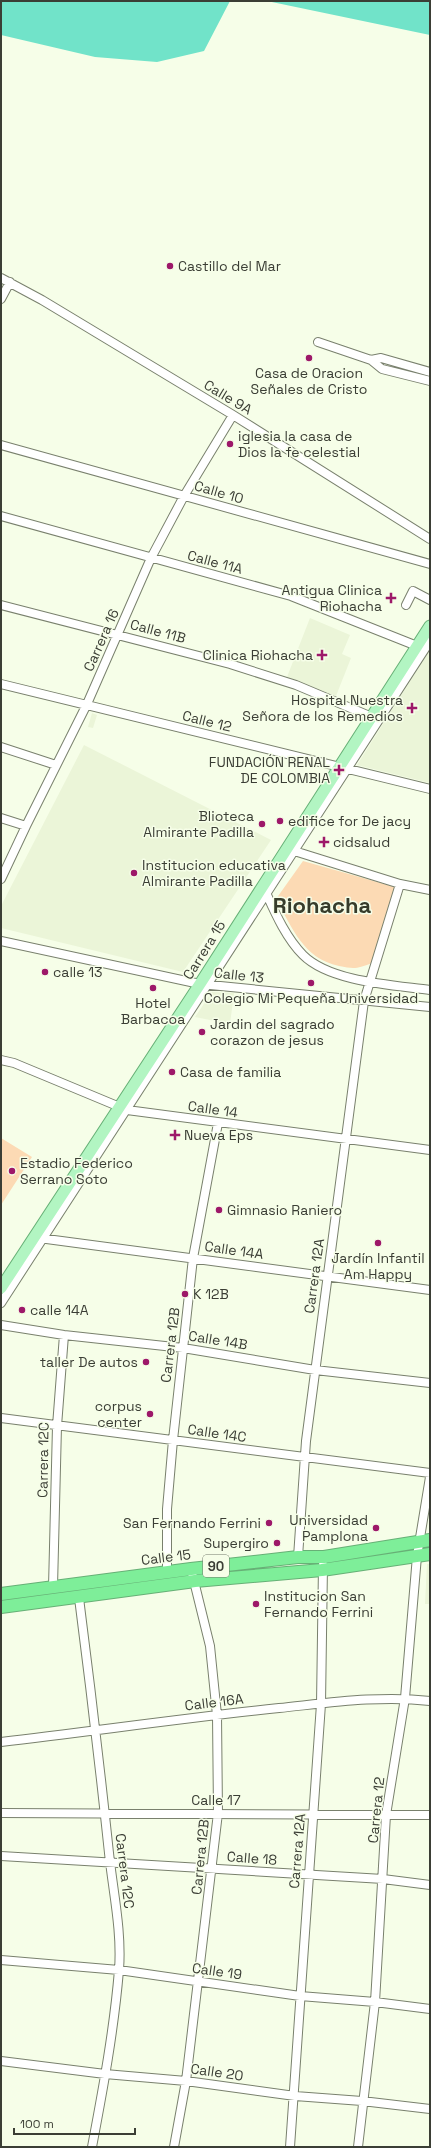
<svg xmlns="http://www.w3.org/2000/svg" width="431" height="2148" font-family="'Space Grotesk',sans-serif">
	<rect width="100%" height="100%" fill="#f6fee8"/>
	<!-- built -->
	<path fill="#ebf5d8" d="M310,618L350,635L342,654L351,658L336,696L287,677Z
		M430,650V783L357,765Z
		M92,713L97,715L93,728L88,727Z
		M84,745L271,840L183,972L1,928V906Z
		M212,992L234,993L230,1024L195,1017Z
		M427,1564H430V1604H425Z"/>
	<!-- green -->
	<path fill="#fcdab4" d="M303,861L395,887L372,963C357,969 354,969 339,966C303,958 293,929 276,899Z
		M1,1138L32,1157L1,1205Z"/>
	<!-- water -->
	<path fill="#71e3c9" d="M1,1H230L204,51L157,62L95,57L1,35Z
		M267,1H430V35Z"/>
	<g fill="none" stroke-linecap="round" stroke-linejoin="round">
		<!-- minor casing -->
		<g stroke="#79806d" stroke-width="10">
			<path id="minor" d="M1,278L42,300L233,415L430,539
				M1,299L10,282
				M318,342L371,360L381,358L430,372
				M371,360L382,369L430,381
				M1,445L430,564
				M1,516L291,596L417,646
				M1,605L230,664L296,685L372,717
				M406,605L413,591L430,600
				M1,684L430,789
				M1,747L56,765
				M1,818L26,826
				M291,850L400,884L430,890
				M1,879L26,826L87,704L151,558L184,496L233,415
				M267,895C276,915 287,939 303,955C330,982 393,985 430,990
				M1,941L200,984L430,1007
				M1,1060L14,1063L127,1110L430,1150
				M39,1238L430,1290
				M1,1303L430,641
				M1,1325L64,1335L183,1348L315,1370L430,1383
				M1,1418L430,1473
				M298,1557L306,1441L364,1001L400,884
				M167,1572V1509L173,1440L193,1258L218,1123
				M53,1587L57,1426L64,1335
				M79,1598C90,1683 100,1768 109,1853C113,1892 122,1931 119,1970C114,2030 103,2089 92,2147
				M1,1742C94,1731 186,1718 279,1708C328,1703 380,1695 430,1701
				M1,1813L430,1815
				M1,1856L383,1879L430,1885
				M1,1960L119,1970L300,1996L375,2002L430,2009
				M1,2061L105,2074L186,2081L295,2096L362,2101L430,2109
				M174,2147L186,2081L218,1813L217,1715L210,1646L191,1569
				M290,2147L321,1704L323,1565
				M358,2147L375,2002L386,1815L405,1698L417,1556L430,1477"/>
		</g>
		<!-- major casing -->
		<g stroke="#67b076" stroke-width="13">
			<path id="major" d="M1,1288L200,984L430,626"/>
		</g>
		<!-- highway casing -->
		<g stroke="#67b076" stroke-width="14">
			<path id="highway" d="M1,1594L191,1569L298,1557H324L430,1540
				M1,1607L195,1581L322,1570L430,1554"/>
		</g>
		<!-- minor -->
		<use href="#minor" stroke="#fff" stroke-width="8"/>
		<!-- major -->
		<use href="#major" stroke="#b2f5c2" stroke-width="11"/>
		<!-- highway -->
		<use href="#highway" stroke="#7eee99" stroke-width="12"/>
	</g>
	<!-- markers -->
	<g fill="#9d1869" stroke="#f6fee8" stroke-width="1.5">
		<circle cx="170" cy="266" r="4"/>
		<circle cx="309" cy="358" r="4"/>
		<circle cx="230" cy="444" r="4"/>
		<path d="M389 592h4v4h4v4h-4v4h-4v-4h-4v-4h4z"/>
		<path d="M320 649h4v4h4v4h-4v4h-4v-4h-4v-4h4z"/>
		<path d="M410 702h4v4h4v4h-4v4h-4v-4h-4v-4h4z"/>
		<path d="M337 764h4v4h4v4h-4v4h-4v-4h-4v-4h4z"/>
		<circle cx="280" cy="821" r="4"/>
		<circle cx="262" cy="824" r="4"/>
		<path d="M322 836h4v4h4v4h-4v4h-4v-4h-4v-4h4z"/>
		<circle cx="134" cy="873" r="4"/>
		<circle cx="45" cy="972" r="4"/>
		<circle cx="311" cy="983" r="4"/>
		<circle cx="153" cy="988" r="4"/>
		<circle cx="202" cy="1032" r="4"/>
		<circle cx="172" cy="1072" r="4"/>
		<path d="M173 1129h4v4h4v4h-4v4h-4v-4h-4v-4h4z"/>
		<circle cx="12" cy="1171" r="4"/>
		<circle cx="219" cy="1210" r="4"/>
		<circle cx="378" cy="1243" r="4"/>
		<circle cx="185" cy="1294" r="4"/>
		<circle cx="22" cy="1310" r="4"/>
		<circle cx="146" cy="1362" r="4"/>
		<circle cx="150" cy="1414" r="4"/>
		<circle cx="269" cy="1523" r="4"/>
		<circle cx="376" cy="1528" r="4"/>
		<circle cx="277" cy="1543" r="4"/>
		<circle cx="256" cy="1604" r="4"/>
	</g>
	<g text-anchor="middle" stroke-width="3" stroke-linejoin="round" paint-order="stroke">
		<!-- shield labels -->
		<rect fill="#f6fee8" stroke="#73786b" stroke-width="1" x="203" y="1555" width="26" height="22" rx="3"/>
		<g font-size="13" font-weight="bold" fill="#3b3e35">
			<text x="216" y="1571">90</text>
		</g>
		<!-- poi labels -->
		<g font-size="14" fill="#3b3e35" stroke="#f6fee8" text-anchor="start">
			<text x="178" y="271">Castillo del Mar</text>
			<text x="309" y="378" text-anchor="middle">Casa de Oracion<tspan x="309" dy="16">Señales de Cristo</tspan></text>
			<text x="238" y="441">iglesia la casa de<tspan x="238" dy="16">Dios la fe celestial</tspan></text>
			<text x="382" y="595" text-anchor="end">Antigua Clinica<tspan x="382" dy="16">Riohacha</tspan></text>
			<text x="313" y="660" text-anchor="end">Clinica Riohacha</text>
			<text x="403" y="705" text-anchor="end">Hospital Nuestra<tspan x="403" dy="16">Señora de los Remedios</tspan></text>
			<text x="330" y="767" text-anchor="end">FUNDACIÓN RENAL<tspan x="330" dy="16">DE COLOMBIA</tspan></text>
			<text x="254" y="821" text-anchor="end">Blioteca<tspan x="254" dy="16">Almirante Padilla</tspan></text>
			<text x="288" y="826">edifice for De jacy</text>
			<text x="333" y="847">cidsalud</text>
			<text x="142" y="870">Institucion educativa<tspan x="142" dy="16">Almirante Padilla</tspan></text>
			<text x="53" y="977">calle 13</text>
			<text x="311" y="1003" text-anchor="middle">Colegio Mi Pequeña Universidad</text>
			<text x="153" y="1008" text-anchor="middle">Hotel<tspan x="153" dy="16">Barbacoa</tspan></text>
			<text x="210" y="1029">Jardin del sagrado<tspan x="210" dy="16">corazon de jesus</tspan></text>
			<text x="180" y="1077">Casa de familia</text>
			<text x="184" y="1140">Nueva Eps</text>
			<text x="20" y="1168">Estadio Federico<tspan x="20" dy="16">Serrano Soto</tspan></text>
			<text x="227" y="1215">Gimnasio Raniero</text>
			<text x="378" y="1263" text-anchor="middle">Jardín Infantil<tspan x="378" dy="16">Am Happy</tspan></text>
			<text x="193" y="1299">K 12B</text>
			<text x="30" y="1315">calle 14A</text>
			<text x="138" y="1367" text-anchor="end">taller De autos</text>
			<text x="142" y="1411" text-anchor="end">corpus<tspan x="142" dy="16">center</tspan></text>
			<text x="368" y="1525" text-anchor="end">Universidad<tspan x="368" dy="16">Pamplona</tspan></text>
			<text x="261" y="1528" text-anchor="end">San Fernando Ferrini</text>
			<text x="269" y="1548" text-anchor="end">Supergiro</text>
			<text x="264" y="1601">Institucion San<tspan x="264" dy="16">Fernando Ferrini</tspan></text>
		</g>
		<!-- street labels -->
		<g font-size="14" fill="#3b3e35" stroke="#f6fee8">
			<text transform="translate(228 397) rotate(31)" y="5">Calle 9A</text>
			<text transform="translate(219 492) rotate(16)" y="5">Calle 10</text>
			<text transform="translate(215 562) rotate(15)" y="5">Calle 11A</text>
			<text transform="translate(158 631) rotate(15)" y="5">Calle 11B</text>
			<text transform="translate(101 640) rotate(-66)" y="5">Carrera 16</text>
			<text transform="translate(207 721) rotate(14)" y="5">Calle 12</text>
			<text transform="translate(204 950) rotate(-58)" y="5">Carrera 15</text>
			<text transform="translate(239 975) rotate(6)" y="5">Calle 13</text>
			<text transform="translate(213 1109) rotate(8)" y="5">Calle 14</text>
			<text transform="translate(234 1250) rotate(8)" y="5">Calle 14A</text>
			<text transform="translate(314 1276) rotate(-82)" y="5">Carrera 12A</text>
			<text transform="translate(218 1340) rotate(9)" y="5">Calle 14B</text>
			<text transform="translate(170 1345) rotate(-83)" y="5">Carrera 12B</text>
			<text transform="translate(217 1433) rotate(8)" y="5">Calle 14C</text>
			<text transform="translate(43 1460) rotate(-89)" y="5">Carrera 12C</text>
			<text transform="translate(166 1557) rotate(-7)" y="5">Calle 15</text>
			<text transform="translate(214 1702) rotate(-7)" y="5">Calle 16A</text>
			<text x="216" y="1805">Calle 17</text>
			<text transform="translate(376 1810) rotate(-84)" y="5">Carrera 12</text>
			<text transform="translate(297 1851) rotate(-85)" y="5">Carrera 12A</text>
			<text transform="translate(200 1857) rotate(-84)" y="5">Carrera 12B</text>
			<text transform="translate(252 1858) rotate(4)" y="5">Calle 18</text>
			<text transform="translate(125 1871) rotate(83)" y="5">Carrera 12C</text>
			<text transform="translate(217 1971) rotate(8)" y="5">Calle 19</text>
			<text transform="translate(217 2072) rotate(8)" y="5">Calle 20</text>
		</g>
		<!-- town labels -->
		<g font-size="22" font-weight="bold" fill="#373c2b" stroke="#f6fee8">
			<text x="322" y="913">Riohacha</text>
		</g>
	</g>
	<!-- border -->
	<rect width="431" height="2148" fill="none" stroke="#3b3e35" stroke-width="4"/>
	<!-- scale -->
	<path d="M14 2128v6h121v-6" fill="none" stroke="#3b3e35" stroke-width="2"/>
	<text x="20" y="2128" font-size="12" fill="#3b3e35" stroke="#f6fee8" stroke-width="3" paint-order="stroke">100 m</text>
</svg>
